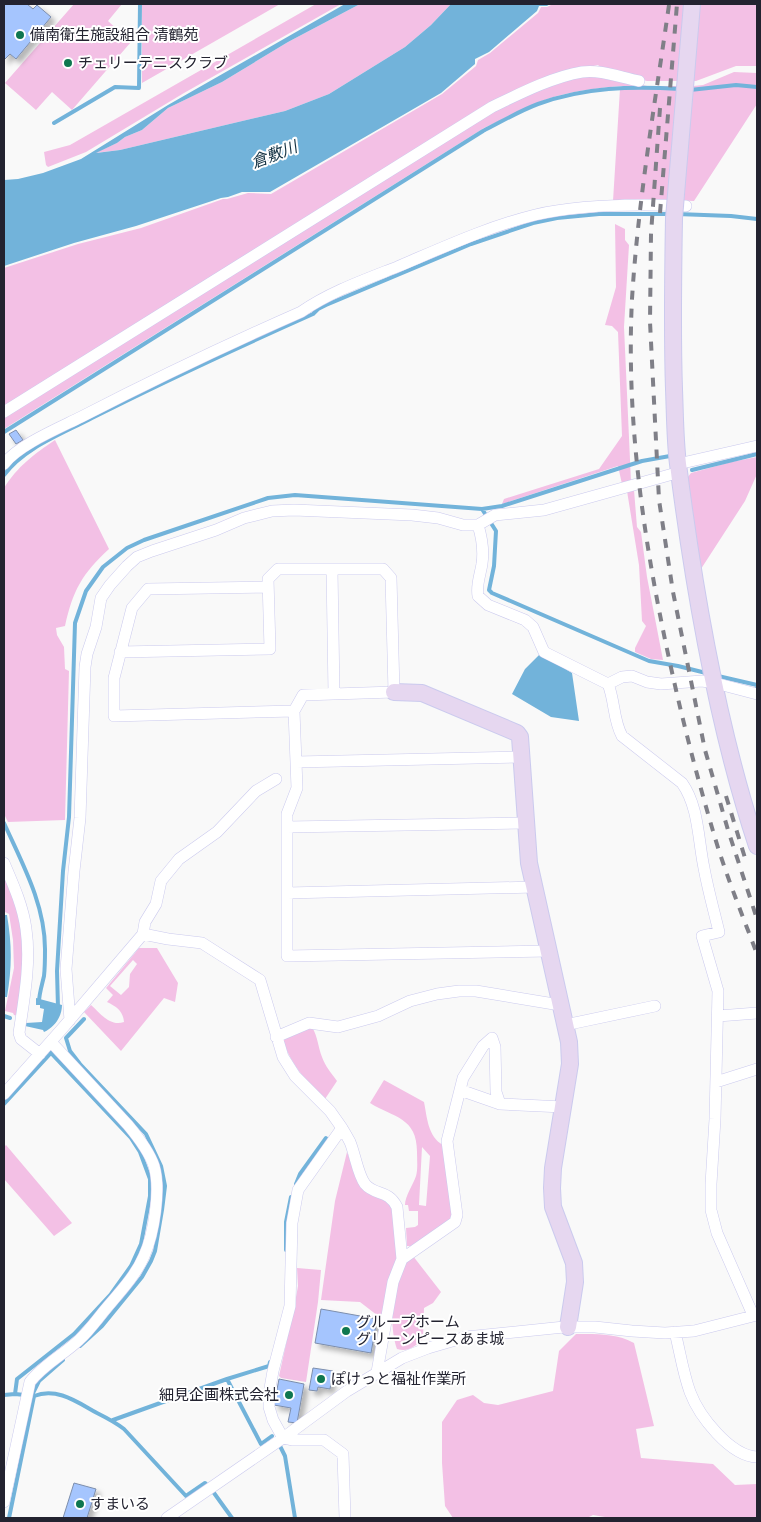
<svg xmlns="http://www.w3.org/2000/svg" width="761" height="1522" font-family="'Archivo Narrow','Noto Sans JP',sans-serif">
	<defs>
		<filter id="shadow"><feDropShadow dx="4.5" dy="4.5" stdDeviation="2.5" flood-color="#0004"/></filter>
	</defs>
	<rect width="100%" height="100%" fill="#f9f9f9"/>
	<!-- green -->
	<path fill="#f3c0e5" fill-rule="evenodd" d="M74,4H122L108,21L131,42L72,110L52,92L36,110L5,83Z
		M142,4H280L142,83Z
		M316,4H341L184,93L86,152L48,167L46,165L44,152L70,145Z
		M360,4H451L431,25L405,47L329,94L285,111L120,150L95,153L117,143L125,137L142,130L168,108L222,82L288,42Z
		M553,4H757V66H736L696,81H647L603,70L598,65L575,70L539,81L4,407V268L78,244L141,228L223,199H227L248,193L271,194L442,94L476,66L478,60L490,53L538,13L541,7H547Z
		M734,72L757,73V104L694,201L625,199L613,201L620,89L623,88L622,86C597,88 571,91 547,99C525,107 505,118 484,128L4,429V416L490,112L553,84L587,74L647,86H693L703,85Z
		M615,224L625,229V240L629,245L624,327L631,482L622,484L618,466L502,504L504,499L599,469L622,436L618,332L612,326L605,325L616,287Z
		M55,440L109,549C82,574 73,590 65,626L56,628L57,635L64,647L65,669L69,671L65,820L8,822L4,814V488C18,466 33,455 55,440Z
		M757,457V474L745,501L699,572L687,478L691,473L731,462Z
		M634,490L637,527L641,532L647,577L663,660L651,659L635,652V648L646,626L642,621L639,565L627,491Z
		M4,869L16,897L25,939L18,1016L14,1015L13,1013L5,1011L14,968L13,940L9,914L5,912L4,908Z
		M139,948H157L178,983L175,1002L164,998L121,1051L84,1012L91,1005C100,1013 110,1027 124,1022C123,1011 117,1007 107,1002L113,995L106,988ZM133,960L137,964L130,974L129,987L121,995L110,986Z
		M312,1027C318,1037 318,1047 322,1057C325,1066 332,1074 337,1081L325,1099C304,1079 293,1067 282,1039Z
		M384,1080L424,1102C427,1117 428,1137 443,1145L455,1217L417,1246H407L406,1228L415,1227L418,1225V1211H409L408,1205H405C405,1196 413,1185 416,1176C418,1169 417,1160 417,1152C417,1117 394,1118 370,1103ZM422,1147L430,1156L426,1206L419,1205Z
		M6,1145L72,1223L54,1236L4,1179V1147Z
		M347,1152L359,1183L391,1201L398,1259L382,1319L360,1302L321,1300L335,1201Z
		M413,1256L441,1292L433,1303L424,1308L423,1339C414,1347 409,1352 397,1349C388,1324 391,1273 413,1256Z
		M297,1268L321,1270L318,1302L306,1382L281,1378L279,1376L295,1303L298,1286Z
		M576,1334C596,1334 616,1333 634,1343L654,1426L636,1429L641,1458L713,1464L735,1485L757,1484V1518H611L593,1515L587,1518H453L445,1506L442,1463V1422L457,1400L473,1395L484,1403L498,1405L553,1391L559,1351Z"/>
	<!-- water -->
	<path fill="#72b3da" d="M345,4H360L288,42L222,82L168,108L142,130L125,137L117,143L96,153L120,150L285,111L329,94L405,47L431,25L451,4H550L547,6H539L537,11L489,52L475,59V64L441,93L270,192H242L228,197L221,198L136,226L74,243L4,266V180L18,179L43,173L81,159L168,105Z
		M540,654L572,673L579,721L551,717L512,694L525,669Z
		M4,915H7C12,945 12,967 7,997H4Z
		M36,998L62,1005C62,1016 55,1027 44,1032L43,1030L25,1026L26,1023L42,1022L44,1009L40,1008V1005H36Z"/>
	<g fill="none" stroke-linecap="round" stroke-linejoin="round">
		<!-- stream -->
		<path stroke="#72b3da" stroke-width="4" d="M690,90L736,85L757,87
			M54,123L115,87L139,88L140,4
			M677,214L731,216L757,219
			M4,432L483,131C501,122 519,111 538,104C585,87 632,86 680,89
			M692,470L757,454
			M4,475C25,447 62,434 92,418C165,381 239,347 313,314L318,309L326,305L471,244L533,223L557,218L599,214H670
			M482,509L496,531L494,566L489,590L492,593L649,661L678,666L706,673
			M718,676L757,685V688
			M4,823C22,863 45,904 45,949C45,958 45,968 44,976C42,985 39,994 39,1002
			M58,1008L57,971L63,871L69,817L75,623L86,591L103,567L127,548L144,540L268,498L295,495L482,509L502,506L642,461L670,456
			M4,1016L10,1018
			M4,1104L50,1054
			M296,1184L300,1174L326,1138
			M286,1250V1222L291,1197
			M80,1346L102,1326L142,1277L151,1261L155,1251L162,1210L165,1186L161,1166L146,1134L80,1064L70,1051L66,1038L84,1019
			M227,1379L269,1366L270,1362
			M4,1395L15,1394
			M32,1395L39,1381L63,1360
			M34,1396C57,1387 77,1402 97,1413C107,1418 115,1422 124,1429L186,1496L205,1483L206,1484
			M113,1420L227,1379L261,1444L272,1436
			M280,1446L285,1456L295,1518
			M214,1493L232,1518
			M9,1518L34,1396L15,1394L17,1379L74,1334L111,1294L131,1266L141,1244L150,1196V1179L140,1152L131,1138L50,1052"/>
	</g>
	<!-- building -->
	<path fill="#a5c5fe" stroke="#7d8eac" filter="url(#shadow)" d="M4,4H27L33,9L37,5L51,17L16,59L10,54L4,60Z
		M16,430L23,440L16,444L9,434Z
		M321,1309L377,1319L371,1353L315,1343Z
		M313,1368L333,1371L330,1389L318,1387L317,1391L309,1390Z
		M279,1379L304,1384L297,1423L288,1422L291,1408L274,1405Z
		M74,1483L96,1489L87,1518H63Z"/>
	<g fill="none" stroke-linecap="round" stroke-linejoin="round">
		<!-- street casing -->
		<g stroke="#cbcaee" stroke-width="12">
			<path id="street" d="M4,412L492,107C519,94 552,77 582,72C600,69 622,78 639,81
				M4,464C18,445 59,428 81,417C153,380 226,345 301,312C330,292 364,280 397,267C442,248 487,227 535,215C583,204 637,204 686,206
				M678,464L757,446
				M478,525C482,538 484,550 482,564C480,576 476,585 478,596L488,605L525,620L533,627L544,652L608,684C615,701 613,720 622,736L682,783C699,807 698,840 704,868C708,890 714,911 719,932L702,936L718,991L715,1119L711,1184V1210L717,1233L753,1315
				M332,569L334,694
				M268,587L148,589L132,608L114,678V716L294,711
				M120,652L270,649L268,579L278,569H383L391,578L394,692L303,695L294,711L297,788L287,814V956L549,951
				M608,684L622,677L632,676L647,682L661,684L702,681L715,683L757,694
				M296,762L522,757
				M287,827L526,823
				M4,863C13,884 23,906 26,929C31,963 24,999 19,1033L21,1039L40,1054
				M287,893L534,887
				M143,934L168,939L202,943L260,980L283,1057L295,1076L330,1111L342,1128L298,1190L292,1223L290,1306L273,1371L269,1394V1407L273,1420L283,1438L292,1440H324L343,1454L345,1518
				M718,1016L757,1013
				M70,1020L66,969L74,871L80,818L85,667L87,654L96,627L101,598L110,585L127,566L137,557L152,551L216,530L244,518L272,511L294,510L412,515L438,518L463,525H478L495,515L544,510L680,472
				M565,1025L655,1006
				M276,1037L309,1023L338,1027L378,1016L410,1001L437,994L459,991H476L560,1005
				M716,1082L757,1069
				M460,1090L500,1104L563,1107
				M4,1094L61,1030L143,934L145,922L156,904L161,881L179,859L217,832L256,791L276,779
				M342,1128C345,1133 348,1138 350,1142C355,1154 358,1175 365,1184C375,1196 388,1189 397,1207L402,1259
				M675,1332C680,1352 683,1373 690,1392C699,1416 730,1456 757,1457
				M377,1372L393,1282L402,1259L455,1222L457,1215L447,1141L463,1078L483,1046L492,1038L495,1047L496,1092L500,1104
				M4,1502L30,1382C43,1365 63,1355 79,1340C88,1332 96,1321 104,1311C118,1294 135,1277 144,1256C154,1234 161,1189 154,1166C149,1151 138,1137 128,1125L51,1042
				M167,1518L283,1438L347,1391L402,1358L428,1348L466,1337L564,1327H595L632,1331L665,1333L694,1331L757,1315"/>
		</g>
		<!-- secondary casing -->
		<g stroke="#cbcaee" stroke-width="18">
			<path id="secondary" d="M674,218C673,275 672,332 674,389C675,414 675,440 678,464C694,591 717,726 757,846
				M394,692L422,693L517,733L520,737L529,863L569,1042L570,1064L553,1168L552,1188L553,1207L574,1263L575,1282L568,1327"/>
		</g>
		<!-- street -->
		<use href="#street" stroke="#fff" stroke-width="11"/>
		<!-- secondary -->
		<use href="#secondary" stroke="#e6d7f0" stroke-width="16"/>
		<!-- rail -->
		<path stroke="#7f7f87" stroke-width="4" stroke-dasharray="9 9" stroke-linecap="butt" d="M669,5C655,103 638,201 632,299C627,398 638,497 656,594C671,674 690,753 713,831C725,873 742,914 757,954
			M660,108L651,234L650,322L659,500L673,592L705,750L728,830L757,919
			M660,213L677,4
			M726,796L745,858"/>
		<!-- secondary-bridge casing -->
		<g stroke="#cbcaee" stroke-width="18" stroke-linecap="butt">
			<path id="secondary-bridge" d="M674,218L692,4"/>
		</g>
		<!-- secondary-bridge -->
		<use href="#secondary-bridge" stroke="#e6d7f0" stroke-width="16"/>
	</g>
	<!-- markers -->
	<g fill="#0f7750" stroke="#fff" stroke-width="2">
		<circle cx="20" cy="35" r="5"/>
		<circle cx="68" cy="63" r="5"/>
		<circle cx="346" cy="1331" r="5"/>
		<circle cx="321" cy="1379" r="5"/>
		<circle cx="289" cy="1395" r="5"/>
		<circle cx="80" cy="1504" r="5"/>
	</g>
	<g text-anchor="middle" stroke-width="4" stroke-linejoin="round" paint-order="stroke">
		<!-- poi labels -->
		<g font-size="15" fill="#232330" stroke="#fff" text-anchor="start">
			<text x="30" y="40">備南衛生施設組合 清鶴苑</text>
			<text x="78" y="68">チェリーテニスクラブ</text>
			<text x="356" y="1327">グループホーム<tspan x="356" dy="17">グリーンピースあま城</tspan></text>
			<text x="331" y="1384">ぽけっと福祉作業所</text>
			<text x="279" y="1400" text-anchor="end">細見企画株式会社</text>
			<text x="90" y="1509">すまいる</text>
		</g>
		<!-- water labels -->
		<g font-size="16" font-style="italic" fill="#163445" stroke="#fff">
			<text transform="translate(274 154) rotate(-21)" y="6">倉敷川</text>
		</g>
	</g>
	<!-- border -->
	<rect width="761" height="1522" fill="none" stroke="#232330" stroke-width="10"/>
</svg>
